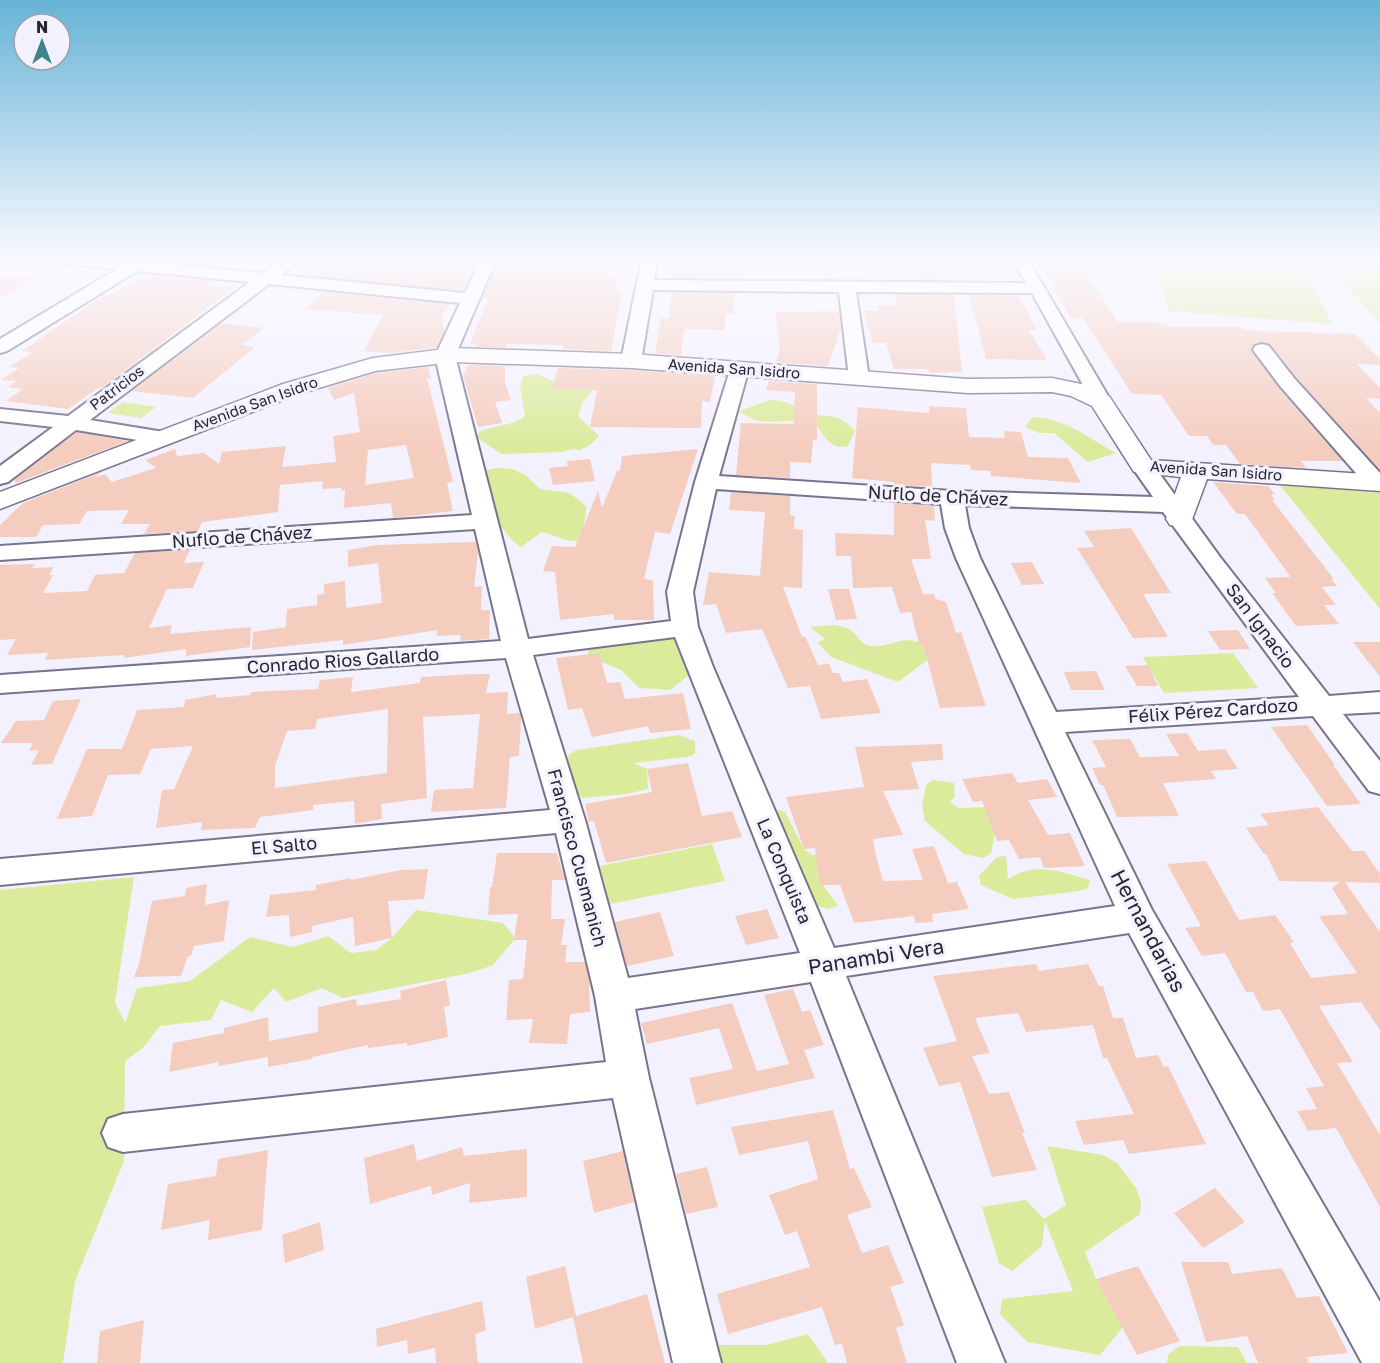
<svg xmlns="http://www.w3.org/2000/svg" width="1380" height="1363" font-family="'Golos Text',sans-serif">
	<rect width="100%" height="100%" fill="#f4f1fe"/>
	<!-- green -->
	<path fill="#daeb9c" d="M1155,258H1299L1332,324L1168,311Z
		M1324,258L1380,260V324Z
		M537,374L565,386L595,387L582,403L578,416L599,436L590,445L580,450L573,449L562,452L502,454L477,438L479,432C494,425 513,426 525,416L520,387L523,376Z
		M770,400C785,400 794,405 807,411C826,420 837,410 855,431L848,446C831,451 824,436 816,424C786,414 766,432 739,411Z
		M123,402L156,407L141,418L107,413Z
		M1033,417C1063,417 1090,439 1116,453L1088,462L1054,433H1039L1025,427Z
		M496,468L512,469L525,475L540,489L570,493L587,507L584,523L587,533L582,541C563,542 559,536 542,532L521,547L512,540L479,500L482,471Z
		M1279,484L1380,493V609Z
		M615,625L672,632L699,667L670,690L639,688L621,670L589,657L586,637Z
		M835,625C839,626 845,627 849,629C858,634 860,645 871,646C895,648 900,632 927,646L930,658L898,682L831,657L817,642L825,639L810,627Z
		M1233,653L1258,688L1164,693L1143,657Z
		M679,735L695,741V754L686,757L634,763L647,769L648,789L627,794L583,798L564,782L569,754L577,750Z
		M933,780L954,783L955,797L950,802L958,808L988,807L999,810L991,854L983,858L964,854L925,821L922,806L926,785Z
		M777,810L785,812L804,849L812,855H836L821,882L838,906L828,909L816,905L802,889L775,825Z
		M712,844L725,881L610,904L600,866Z
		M1006,856L1008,879C1036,861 1061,872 1090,880L1088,888L1079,891L1013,899L981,885L979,876L997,857Z
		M134,877L115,1002L125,1023L137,988L190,981L250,937L293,947L328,936L351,953L376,950L392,938L416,910L503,923L514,936V940L493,965L470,973L343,998L322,988L286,1002L274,988L252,1012L221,1000L211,1020L160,1026L143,1048L125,1061L124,1161L75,1281L63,1363H0V890Z
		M1047,1146L1103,1155L1117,1163L1136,1188L1141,1202L1140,1214L1085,1252L1096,1279L1129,1320L1100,1355L1027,1342L1000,1314L1002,1299L1073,1291L1045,1221L1042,1246L1012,1271L999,1263L982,1207L1026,1200L1044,1219L1066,1205Z
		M808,1334L828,1363H684L691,1345H767Z
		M1179,1346L1238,1347L1247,1363H1167L1168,1355Z"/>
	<!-- building -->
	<path fill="#f5cdbf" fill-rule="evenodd" d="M172,258H235L221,267L166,261Z
		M325,258H469L466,260L477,261L464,291L302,275Z
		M1034,258H1076L1118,322H1155L1172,327H1240L1243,329L1259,331L1355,334L1380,359V365L1357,364L1380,388V399L1366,398L1380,413V470L1296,377L1271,345L1263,342L1254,344L1251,351L1278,387L1343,461H1301L1306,468L1240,464L1226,445H1213L1207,436H1189L1161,395L1132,394L1083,318L1070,317L1047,274H1044Z
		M913,259H933L940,280H921Z
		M498,261L570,263L568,269H607L606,274H618L616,291H621V298L611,351L563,349V345L506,344V348L476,347L477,343L470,344L488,299H482Z
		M673,262L734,265V278H672Z
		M9,274L38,277L0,298V279Z
		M145,274L214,281L207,285L234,288L103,387H100L68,409L6,401L23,389L8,387L17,381L1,380L19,368L9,367L33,352L22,351L99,298L114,293Z
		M324,292L451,304L442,314L444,332L437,347L392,353L364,351L383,315L305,309Z
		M671,292L734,293V314H725V330L684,329L681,355L655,353L661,318H669Z
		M894,294L954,295L962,372L930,373L929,369H894L886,343H873L863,311H879L877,305H898Z
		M969,295H1018L1037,330H1029L1047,360L986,359Z
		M839,311L841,328L828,366L776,362L780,349L775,312Z
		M222,323L264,328L241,345L255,347L193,398L132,391Z
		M468,365L505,366V382L511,400L495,402L502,423L478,427L463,376Z
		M428,367L431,378H427L453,482L447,483L453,511L393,518L391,503L344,508L345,490L342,491V488L322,489L323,481L280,485L278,512L202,522L198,531L144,534L150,524H121L129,510L87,511L79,524L43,525L36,537H0V525L23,503L102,472L94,478L105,474L112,482L156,468L145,460L175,449L177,456L204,453L219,464L222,452L286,446L282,467L336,462L333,436L360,432L354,393L334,400L328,388L375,373ZM406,445L414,478L365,485L368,450Z
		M558,368L631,370L715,376L710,402L702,401L701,428L590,427L597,390L552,389Z
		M769,381L817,384V440H813L811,463L790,462V478L736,475L741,423L794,424L795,392L766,390Z
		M929,406L966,408L969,437L1005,438L1004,431L1021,432L1028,457L1068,458L1081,483L991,476L990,471L971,470L970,465L931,463L932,487L894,485V482L852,478L858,407L929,413Z
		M77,432L128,441L16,483L14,480Z
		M698,449L670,534L655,532L644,579L653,580L654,620H614V614L560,620L555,572L543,571L552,546L575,547L598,491L602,508L617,471H620L622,456Z
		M590,459L595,481L553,485L549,468L568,466L567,461Z
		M1213,482L1268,486L1275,494H1271L1275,500H1272L1334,579H1331L1337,586L1322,587L1336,605H1324L1339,624L1296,626L1272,593H1276L1265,578L1290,577L1287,572L1245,514H1237Z
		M731,492L790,496V515L795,516L794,529L803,530L802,588L783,587L802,637L805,636L818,665L829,664L833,673H839L843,682L867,679L881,713L821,719L810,686L788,688L762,629L726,633L716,604L703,605L709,572L760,576L765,512L729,510Z
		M894,503L934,506L935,521L925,520L931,559H911L923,594H934L936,599L946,602L956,633L961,632L986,706L940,708L923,644H919L911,612L900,613L892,587L853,588L851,556H836L835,533L894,535Z
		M1131,528L1171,593L1143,594L1168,637L1133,638L1077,548L1094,547L1084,531Z
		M476,542L478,552L474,587L482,586L481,610H490L489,639L460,641L461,635L437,636V630L343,645V640L252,650L253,632L286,627L287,609L317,605V595L324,594V584L345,581L346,608L382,603L378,563L348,567V550L377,545Z
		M190,550L184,563L204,562L193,588L167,589L149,628L172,625L170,634L251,627L250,647L186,656V649L124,658L125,655L45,660L48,653L7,655L16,639L0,640V565L35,564L32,568L54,567L49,575H53L43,593L87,591L95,575L124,573L135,553Z
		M1032,562L1044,584L1022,585L1011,563Z
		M828,589H849L857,619L836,620Z
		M1238,630L1250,649L1220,650L1208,631Z
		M1353,642H1380V677Z
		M599,653L607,683L620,682L625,699L683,693L691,729L650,733L648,726L592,737L582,708L568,710L556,658Z
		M1148,665L1158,686H1137L1125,666Z
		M1096,671L1105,690H1071L1064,672Z
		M475,674H490L486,693L508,692L507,714L520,713L521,719L519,756L510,757L506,808L431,812L434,790L473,788L480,714L423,717L427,798L381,804L382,819L355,824L354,801L313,805V810L260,817L255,828L201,830L202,822L156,828L162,790L174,789L193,746L151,749L140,774L108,775L92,816L57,819L87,749H122L137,710L184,707L185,700L216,694V698L250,695L251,692L318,689L320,680L353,677L351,692L420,683L421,677ZM388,709L387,773L275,788V766L287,731L315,729L317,719Z
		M81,699L52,764L31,765L39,750L29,751L33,743H1L16,721L44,720L53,701Z
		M1307,725L1335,765H1333L1361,804L1327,806L1271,727Z
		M1187,733L1198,751L1225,749L1238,769L1211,771L1216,779L1163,783L1179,816L1117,817L1103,785H1100L1092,768L1106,767L1092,740L1130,739L1140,757L1179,756L1166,734Z
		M942,744L943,760L911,762L919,789L883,791L903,835L873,839L877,860L883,881L923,880L912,849L934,846L948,883L957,882L969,909L932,914L933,922L915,923L914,916L854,923L840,885H820L815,848L804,849L786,797L864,787L855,747Z
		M688,763L702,816L732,811L742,837L606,863L594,821L589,822L585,804L652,792L647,769Z
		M1012,773L1018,783L1047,779L1057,797L1028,800L1048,835L1070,833L1085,866L1044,868L1040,857L1019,859L1009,840L997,841L982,801L973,802L962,779Z
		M1318,807L1352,851H1364L1380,874V883L1345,882L1380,932V1030L1361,1002L1319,1006L1353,1062L1337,1063L1380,1135V1207L1336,1128L1308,1131L1297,1111L1317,1109L1306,1088L1324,1086L1280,1009L1263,1011L1253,992H1246L1225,953L1202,956L1185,928L1201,926L1167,864L1206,861L1239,920L1275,915L1294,942L1290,943L1311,978L1357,973L1319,916L1348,914L1332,888L1340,882L1279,881L1266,854H1264L1246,828L1269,825L1260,814Z
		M497,853H557L565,880H552L551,919H565L561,945H567L565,962H585L589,979L590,1012L570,1014L567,1044L529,1043L533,1019L506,1020L509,980L523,979L527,940H514L518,914L488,915L490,887H492Z
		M428,869L424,899L388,901L392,938L355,946L353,917L312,926V932L290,937L289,915L266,917L270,895L316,890V885L351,878V880L401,870Z
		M207,884L205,905L229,900L224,941L194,946L191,956H188L181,976L134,977L139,964L152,901L185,896L186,888Z
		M767,909L779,938L746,945L735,916Z
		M660,912L674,956L627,966L615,922Z
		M1036,964L1039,971L1088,964L1099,986H1103L1113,1018H1123L1136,1058L1158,1055L1164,1067L1168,1066L1206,1144L1129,1154L1123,1140L1084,1145L1075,1121L1134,1114L1107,1058H1103L1093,1025L1026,1032L1018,1013L975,1018L990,1053L972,1056L989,1094L1009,1092L1025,1133H1022L1037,1170L992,1177L960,1082L939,1086L923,1048L957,1041L933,976Z
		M446,980L450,1005L444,1007L448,1037L407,1046V1043L368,1048V1045L312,1057V1059L268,1067V1057L218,1066L219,1062L169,1072L173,1043L224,1033V1028L268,1017L269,1041L318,1032V1007L356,999L357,1006L401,999L400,991Z
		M793,989L802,1012L810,1010L824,1045L804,1050L815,1078L696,1105L689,1078L733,1069L719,1028L647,1044L641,1023L732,1003L757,1071L789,1064L764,995Z
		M833,1110L850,1169L854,1168L872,1207L847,1215L862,1253L888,1245L904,1283L890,1287L904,1325L896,1328L907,1363H847L842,1344L835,1345L822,1307L728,1334L717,1294L810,1267L797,1231L785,1235L769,1195L818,1179L808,1141L739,1155L731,1127Z
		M414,1144L417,1161L462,1147L464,1156L527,1149V1197L469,1203L470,1183L432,1195L431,1186L370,1204L364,1158Z
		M268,1150L262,1230L208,1240L210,1220L161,1230L168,1184L216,1176L218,1159Z
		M623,1151L634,1202L594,1213L583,1161Z
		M707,1167L718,1207L686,1214L676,1174Z
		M1215,1188L1245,1222L1203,1248L1174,1213Z
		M320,1222L324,1250L285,1263L282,1235Z
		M1181,1262H1228L1232,1274L1282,1268L1297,1298L1319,1296L1348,1353L1307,1357L1309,1363H1258L1247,1336L1206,1342Z
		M565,1266L576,1316L647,1294L665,1363H583L573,1317L535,1329L526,1277Z
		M1138,1266L1180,1341L1137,1355L1096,1279Z
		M482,1301L486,1330L475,1334L478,1363H436L435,1348L408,1354L407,1340L377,1347L376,1329Z
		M144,1320L140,1363H97L100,1331Z"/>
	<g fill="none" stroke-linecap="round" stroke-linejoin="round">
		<!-- minor casing -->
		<g stroke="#7a738e" stroke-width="4">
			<path id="minor" d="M49,258H102L131,260L142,258L148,262L262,273L283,258H301L281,275L465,293L481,258H497L455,356L528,639L671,621L667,592L695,482L732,364H746L749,368L719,476L952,491L1153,497L1132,467L1135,462L1143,460L1151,462L1220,557L1329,696L1380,692V712L1343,714L1380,761V794L1369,791L1313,716L1065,732L1152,910L1380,1302V1363H1362L1129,933L846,976L1005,1363H957L811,982L635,1009L649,1078L721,1363H673L613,1098L123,1152L108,1147L102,1133L108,1119L123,1114L606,1062L595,996L556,833L0,885V859L550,810L506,658L0,693V675L501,641L475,529L0,560V546L472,515L435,356L460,303L269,284L90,420L170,433L173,438L170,443L162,444L76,430L8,482L0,484V466L53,427L0,421V409L68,416L250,282L137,271L7,351L0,353V339L117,269L57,263ZM716,489L941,504L945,528L956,558L1115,906L834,948L713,667L698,627L693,592ZM965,505L1163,512L1299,697L1056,712L980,558L969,528ZM675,637L800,953L628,978L585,820L533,655Z
				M642,258H658L654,280L1026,283L1011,258H1027L1111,401L1108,405H1094L1032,293L856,292L869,378L866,382H852L849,378L839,292L653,290L641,361L638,365H624L621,361Z
				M1262,344L1269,346L1294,378L1380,473V488L1368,487L1280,386L1253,350L1255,346Z"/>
		</g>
		<!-- major casing -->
		<g stroke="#7a738e" stroke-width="3">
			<path id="major" d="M453,348L631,354L968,379L1052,378L1086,385L1109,396L1151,460L1380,475V491L1207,479L1190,525L1180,527L1170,525L1166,519L1181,477L1134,472L1092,406L1071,396L1052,392L968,393L631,368L453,362L375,371L299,394L0,509V492L283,384L373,358Z"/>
		</g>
		<!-- minor -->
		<use href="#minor" fill="#fff" fill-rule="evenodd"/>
		<!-- major -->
		<use href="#major" fill="#fff" fill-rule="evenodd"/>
	</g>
	<!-- sky -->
	<linearGradient id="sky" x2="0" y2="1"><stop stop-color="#67b3d6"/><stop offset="0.58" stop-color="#faf9ff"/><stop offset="1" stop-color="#faf9ff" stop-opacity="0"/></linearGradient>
	<rect width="1380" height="448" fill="url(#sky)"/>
	<g text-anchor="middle" stroke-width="6" stroke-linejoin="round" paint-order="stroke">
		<!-- far-street labels -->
		<g font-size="15" fill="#282531" stroke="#f4f1fe">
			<text transform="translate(734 369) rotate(4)" y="5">Avenida San Isidro</text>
			<text transform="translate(117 388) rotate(-37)" y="5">Patricios</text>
			<text transform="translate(255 404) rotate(-20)" y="5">Avenida San Isidro</text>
			<text transform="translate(1216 471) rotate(4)" y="5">Avenida San Isidro</text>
		</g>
		<!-- street labels -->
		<g font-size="18" fill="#282531" stroke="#f4f1fe">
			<text transform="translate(938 496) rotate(3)" y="6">Nuflo de Chávez</text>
			<text transform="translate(242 537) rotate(-4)" y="6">Nuflo de Chávez</text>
			<text transform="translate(1260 626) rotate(53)" y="6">San Ignacio</text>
			<text transform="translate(343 661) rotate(-4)" y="6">Conrado Rios Gallardo</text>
			<text transform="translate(1213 711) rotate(-4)" y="6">Félix Pérez Cardozo</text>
			<text transform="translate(284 846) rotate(-5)" y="6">El Salto</text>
			<text transform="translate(577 858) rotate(75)" y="6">Francisco Cusmanich</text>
			<text transform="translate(784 871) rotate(67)" y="6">La Conquista</text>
		</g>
		<!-- near-street labels -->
		<g font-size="21" fill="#282531" stroke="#f4f1fe">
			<text transform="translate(1148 931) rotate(62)" y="7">Hernandarias</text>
			<text transform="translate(876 957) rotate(-9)" y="7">Panambi Vera</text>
		</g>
	</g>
	<!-- north arrow -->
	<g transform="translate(42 42)"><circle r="28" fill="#f4f1fe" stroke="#a29fac" stroke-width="1.5"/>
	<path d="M0-4.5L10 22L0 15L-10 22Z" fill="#3d8589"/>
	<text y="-9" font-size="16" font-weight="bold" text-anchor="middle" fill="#282531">N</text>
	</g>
</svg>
